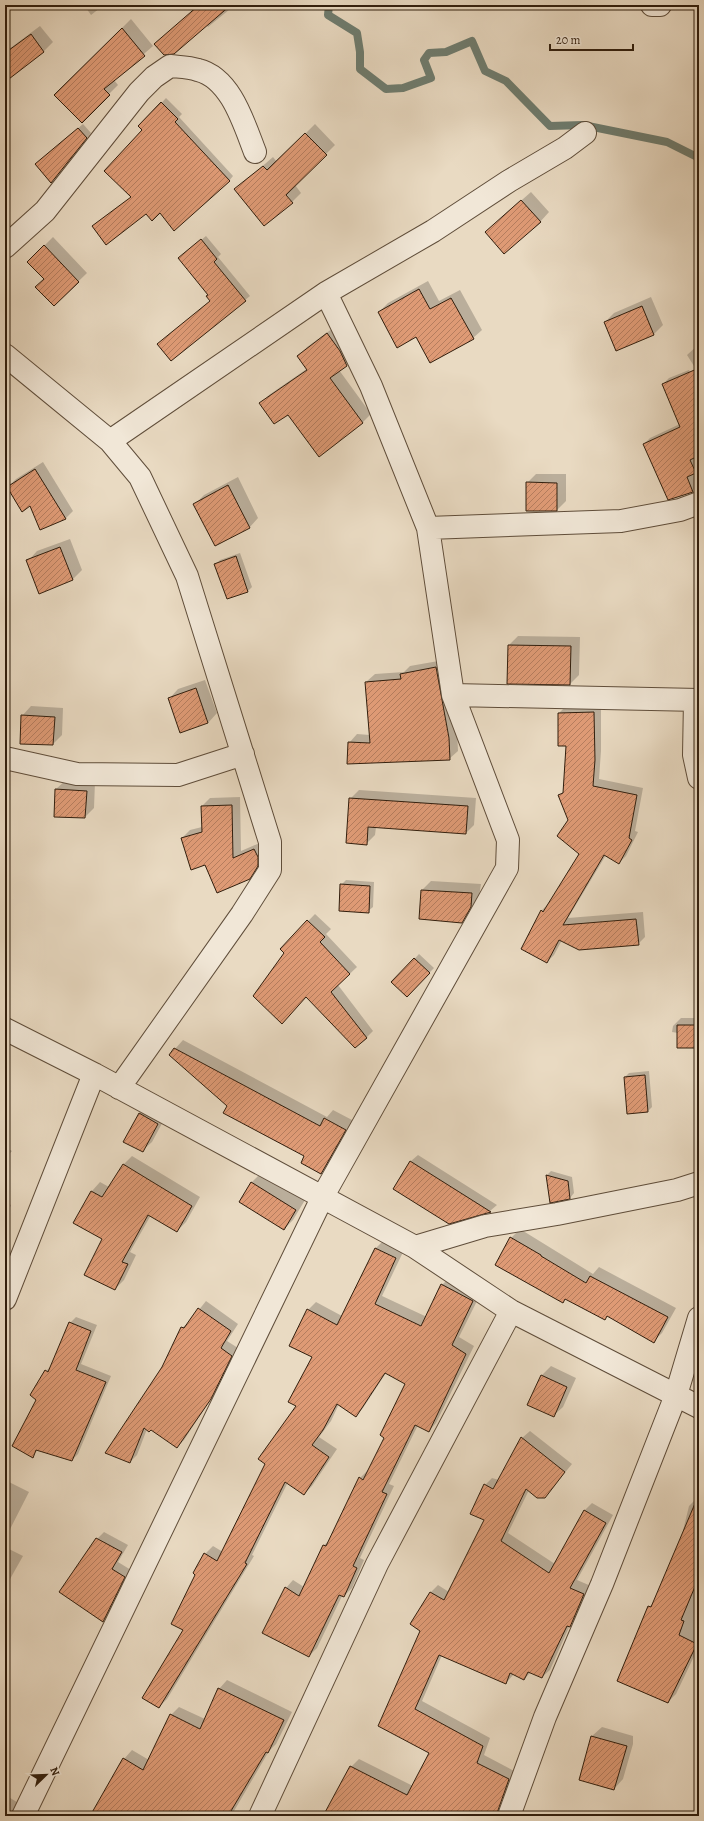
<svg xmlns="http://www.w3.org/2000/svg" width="704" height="1821" font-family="Alegreya,serif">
	<defs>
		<pattern id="building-hatch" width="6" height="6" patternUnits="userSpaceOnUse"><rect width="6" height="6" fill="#de9a75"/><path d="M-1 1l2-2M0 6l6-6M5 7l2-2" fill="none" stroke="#b57d5e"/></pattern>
	</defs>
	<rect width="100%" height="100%" fill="#e9dac2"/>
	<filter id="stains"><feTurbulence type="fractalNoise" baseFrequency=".005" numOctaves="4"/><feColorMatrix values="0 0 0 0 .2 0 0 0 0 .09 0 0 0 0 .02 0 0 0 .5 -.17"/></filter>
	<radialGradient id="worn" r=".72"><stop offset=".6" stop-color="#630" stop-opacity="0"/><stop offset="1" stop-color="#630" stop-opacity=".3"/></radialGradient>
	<!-- shadow -->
	<path fill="#0003" d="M84,5H104L91,15Z
		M191,5H235L208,27Z
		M131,19L153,46L114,80L118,85L82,121L55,95Z
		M40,26L53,42L44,51L5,80V52Z
		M166,98L182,114L179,117L233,176L229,181L160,212L132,196L144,130L140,126Z
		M83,124L91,133L55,178L41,160Z
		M315,124L335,145L295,185L301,193L292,202L236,189L273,157L277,162Z
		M531,192L549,212L540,222L496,223Z
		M206,236L221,254L218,257L250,296L172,359L211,301L184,254Z
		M53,237L87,273L54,305L45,278L28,262Z
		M428,281L439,301L460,290L482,330L473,338L417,336L379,312L388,303Z
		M651,297L663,325L654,334L605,322L614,313Z
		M336,326L355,356L339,370L371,414L363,422L319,456L288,414L261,403L269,395L308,368L298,356L307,347Z
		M699,344V374L687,355Z
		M689,370L699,392V469L693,474L698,485L692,491L644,444L650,438L680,424L663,384L669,378Z
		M43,462L73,511L66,518L41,529L31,505L8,487L16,479Z
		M536,474H566V501L557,510L527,483Z
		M238,477L258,518L249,528L195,504L204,495Z
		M70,539L82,570L73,579L28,561L37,551Z
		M240,553L252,587L248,591L216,564L220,560Z
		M699,593V630H698L695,597Z
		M518,636L580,637L579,675L570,684L509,645Z
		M444,660L457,729L458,751L449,759L349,743L357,734L370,735L366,682L375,674L404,672L410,666Z
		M205,680L217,713L208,723L169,699L178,689Z
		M31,706L63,708L62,735L53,744L22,716Z
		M566,706H601V751L599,779L643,788L635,831L638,832L626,856L619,863L606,855L568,918L643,912L645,937L638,944L562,940L554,955L547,962L541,911L548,904L581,854L560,795L564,791L567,745L559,713Z
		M66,780L95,782L94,808L85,817L56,789Z
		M359,790L476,798L474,825L466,833L376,827L375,835L366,844L350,799Z
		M240,797L241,851L262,842L265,857L258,869L249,878L206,864L182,838L190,830L202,827V806L210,798Z
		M346,880L374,882L373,907L368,911L341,885Z
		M431,881L481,884L479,897L471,913L461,922L422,890Z
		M315,914L331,929L326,934L357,967L338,985L373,1031L366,1038L281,949Z
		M419,954L434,968L407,996L393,982Z
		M681,1018H699V1047L678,1033L672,1032L673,1026Z
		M5,1034L14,1038L5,1054Z
		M183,1040L327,1117L333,1110L354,1121L329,1164L321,1173L305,1156L175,1049Z
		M649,1071L652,1107L648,1111L625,1077L629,1073Z
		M149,1104L167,1114L152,1142L142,1151L124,1141L140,1113Z
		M5,1147L12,1151L5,1159Z
		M418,1155L497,1205L490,1211L449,1223L394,1188L411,1161Z
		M132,1156L200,1197L186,1222L177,1231L151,1215L130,1252L136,1255L124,1280L115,1289L103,1238L75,1223L92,1191L100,1182L109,1187L123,1165Z
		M551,1171L572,1177L574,1193L570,1198L547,1175Z
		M261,1173L305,1200L293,1220L284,1229L240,1201L252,1182Z
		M5,1202L11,1205L5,1220Z
		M520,1229L593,1274L599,1267L676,1308L662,1333L654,1341L608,1316L604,1319L566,1298L562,1302L511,1238Z
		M383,1241L404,1250L382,1296L427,1317L442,1285L450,1277L481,1293L459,1337L474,1346L436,1423L429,1431L418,1425L389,1484L394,1486L360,1558L364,1560L352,1588L344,1596H342L317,1648L309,1656L286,1588L293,1580L304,1587L324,1545L330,1540L360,1478L368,1470L369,1471L386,1438L406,1384L386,1373L363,1408L355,1416L339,1404L331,1421L319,1437L337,1449L312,1486L304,1494L288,1482L252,1555L254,1556L167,1699L159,1707L184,1629L205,1554L213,1546L223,1552L297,1406L314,1356L308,1310L316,1302L342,1316L375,1249Z
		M206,1301L238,1324L227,1341L238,1348L222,1382L184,1440L177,1447L151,1428L147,1429L137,1455L130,1462L163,1368L182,1328L190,1321Z
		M76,1317L97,1325L81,1364L111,1376L78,1454L72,1460L38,1450L32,1456L38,1399L46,1371L52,1365L70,1323Z
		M551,1366L576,1378L563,1407L553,1416L542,1375Z
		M530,1431L572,1464L545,1497L529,1490L508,1533L555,1564L584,1511L592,1503L613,1515L577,1580L591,1586L577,1618L570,1625L550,1670L542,1677L531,1672L524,1679L514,1674L506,1683L442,1655L422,1701L490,1738L484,1755L516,1772L508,1794L484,1816H323L351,1767L359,1759L413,1786L430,1752L380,1726L422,1630L411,1624L431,1592L438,1585L449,1592L485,1520V1485L492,1478L499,1480L522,1438Z
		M7,1481L29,1492L5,1539V1483Z
		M697,1498H699V1646L676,1694L668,1702L649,1607L654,1602L681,1539L689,1506Z
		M104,1532L128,1545L118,1562L131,1570L109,1614L103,1621L97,1539Z
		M5,1547L23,1556L5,1588Z
		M227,1680L292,1712L276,1744L269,1751L234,1811L237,1813L235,1816H92L124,1759L132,1750L149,1760L171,1715L179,1707L205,1719L219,1689Z
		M602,1727L633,1736V1744L623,1779L614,1789L580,1779L592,1736Z
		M7,1796L20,1804L24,1816H5V1798Z
		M699,1810V1816H692L696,1811Z"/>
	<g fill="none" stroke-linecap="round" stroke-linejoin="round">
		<!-- stream -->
		<path stroke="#6e7c6f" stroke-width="8" d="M329,5L328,15L357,33L360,52V69L386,89L403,88L431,78L424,60L429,53L446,52L472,41L485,71L506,81L550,126L583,125L667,142L699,158"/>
	</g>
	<!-- building -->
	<path fill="url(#building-hatch)" stroke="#311e0d" d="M199,5H231L174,54L164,55L154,44Z
		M122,28L145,56L104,89L110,95L82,123L54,95Z
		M31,34L44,52L5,82V53Z
		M161,102L178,119L175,122L230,181L174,231L160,213L152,221L146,214L106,245L92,226L131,197L104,171L142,130L138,126Z
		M78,128L87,138L51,183L35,164Z
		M305,133L327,155L286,195L293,203L264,226L234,189L263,166L267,170Z
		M521,200L541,222L504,254L485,232Z
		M201,239L217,259L214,262L246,301L171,361L157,344L210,301L206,296L208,295L178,258Z
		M44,245L79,282L54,306L35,287L44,279L27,262Z
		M419,289L430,309L451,298L474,339L430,363L416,337L397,348L378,312Z
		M642,306L654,335L616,351L604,322Z
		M327,333L340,351L347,366L330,378L363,423L319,457L288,415L274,424L259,403L307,370L297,356Z
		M699,368V469L694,458L690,460L696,473L687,477L693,492L668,500L643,444L680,427L662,384Z
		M35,469L66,519L40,530L30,506L22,512L7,487Z
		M526,482L557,483V511H526Z
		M228,485L250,528L215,546L193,504Z
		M60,547L73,580L39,594L26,560Z
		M236,556L248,592L227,599L214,564Z
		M508,645L571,646L570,685L507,684Z
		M436,667L449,738L450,760L347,764L348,742L370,743L365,682L401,679L400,674Z
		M196,688L208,723L180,733L168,698Z
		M594,712L595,760L593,786L637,795L629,838L632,840L619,864L604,855L563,925L636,919L639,945L579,950L559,940L547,963L521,949L541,910L543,912L579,854L557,836L568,820L558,795L563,793L566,746H558V713Z
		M21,715L55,717L53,745L20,744Z
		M55,789L87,791L85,818L54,817Z
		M349,798L468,806L466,834L368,827L367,845L346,843Z
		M232,805L233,858L254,849L258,857V866L250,879L217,893L205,865L191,870L181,838L202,832L201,806Z
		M340,884L370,886L369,913L339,911Z
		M421,890L472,893L471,907L462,923L419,919Z
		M307,920L325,937L320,942L350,974L331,992L367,1038L355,1048L306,997L282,1024L253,996L284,953L280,949Z
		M414,958L430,973L407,997L391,982Z
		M677,1025H699V1048H677Z
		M174,1048L320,1126L324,1118L346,1130L321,1174L301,1163L304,1156L223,1113L227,1106L169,1055Z
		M645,1075L648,1112L627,1114L624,1077Z
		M139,1113L158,1124L143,1152L123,1142Z
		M410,1161L491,1212L449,1224L393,1189Z
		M123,1164L192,1206L177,1232L148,1215L122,1262L128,1264L115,1290L84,1275L102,1239L73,1223L91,1191L102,1197Z
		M546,1175L568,1181L570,1199L550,1203Z
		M251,1182L296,1210L284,1230L239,1202Z
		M510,1237L541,1255V1256L586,1283L590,1276L668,1317L654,1343L607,1316L605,1320L565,1299L563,1303L495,1265Z
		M375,1248L396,1258L375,1304L421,1326L441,1284L473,1301L452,1345L466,1354L429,1432L415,1425L382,1492L387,1494L353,1566L357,1568L344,1597L339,1595L309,1657L262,1633L285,1587L299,1596L323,1545L326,1546L359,1477L363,1480L384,1438L380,1435L405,1384L385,1373L356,1417L337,1404L323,1430L312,1445L329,1457L304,1495L285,1482L245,1563L247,1564L159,1708L142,1698L183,1630L171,1624L195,1575L193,1573L204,1553L217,1561L265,1464L258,1459L296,1406L288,1402L312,1357L289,1346L307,1309L337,1325Z
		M198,1308L231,1331L221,1348L232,1356L211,1399L177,1448L151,1430L149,1432L144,1428L130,1463L105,1453L162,1367L181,1327L184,1328Z
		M69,1322L91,1331L76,1370L106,1382L72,1461L36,1450L33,1458L12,1446L36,1400L30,1395L45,1370L48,1372Z
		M541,1375L567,1387L554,1417L527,1405Z
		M521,1437L565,1472L545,1498H537L526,1489L501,1541L549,1573L584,1510L606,1523L570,1588L584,1594L570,1627L567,1626L542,1678L528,1672L524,1680L510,1673L506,1684L439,1655L415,1709L483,1746L477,1763L509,1779L496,1816H323L350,1766L407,1795L429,1753L378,1726L420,1631L410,1624L430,1592L444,1600L484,1520L470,1514L484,1484L493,1489Z
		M699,1494V1577L681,1620L684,1621L679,1635L697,1644L668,1703L617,1681L648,1606L651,1607Z
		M96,1538L122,1552L112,1569L125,1577L103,1622L59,1592Z
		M218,1688L284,1720L268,1753L266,1752L228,1816H90L123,1758L143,1770L170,1714L200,1729Z
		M591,1736L627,1746L614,1790L579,1780Z"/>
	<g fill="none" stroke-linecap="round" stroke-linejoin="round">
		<!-- minor casing -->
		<g stroke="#5f4d3a" stroke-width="24">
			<path id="minor" d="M652,5H660
				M5,247L45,211L139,92L154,77L170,66C179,67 189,67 198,70C231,78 244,124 255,152
				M5,355L110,441L140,477L187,576L270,842V870L242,914L119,1088
				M110,441L326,293L433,231L509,181L565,148L585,133
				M428,528L621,521L680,510L699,503
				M453,695L699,700
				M695,700L694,755L699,778
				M5,758L77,774L178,775L243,754
				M5,1029L94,1074L415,1247L511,1311L699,1407
				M415,1247L485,1226L557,1214L677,1190L699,1183
				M5,1299L94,1074
				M23,1816L323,1196L507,868L508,840L453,695L428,528L371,386L326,293
				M260,1816L377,1564L511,1311
				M509,1816L545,1717L602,1584L676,1395L699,1318"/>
		</g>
		<!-- minor -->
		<use href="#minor" stroke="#f1e7d7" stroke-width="22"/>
	</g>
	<!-- margin -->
	<rect width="704" height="1821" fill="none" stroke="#e9dac2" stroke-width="20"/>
	<rect x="6" y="6" width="692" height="1809" fill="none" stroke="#311e0d" stroke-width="2"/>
	<rect x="10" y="10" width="684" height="1801" fill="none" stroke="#311e0d"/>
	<!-- north arrow -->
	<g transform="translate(46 1775) rotate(67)" stroke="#f1e7d7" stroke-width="3" paint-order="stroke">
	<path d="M0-3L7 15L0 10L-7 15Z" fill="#311e0d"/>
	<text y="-6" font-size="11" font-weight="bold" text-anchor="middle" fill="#311e0d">N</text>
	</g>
	<!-- scale -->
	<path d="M550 44v6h83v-6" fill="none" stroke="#311e0d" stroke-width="2"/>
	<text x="556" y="44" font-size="12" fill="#311e0d" stroke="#f1e7d7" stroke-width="3" paint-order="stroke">20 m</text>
	<rect width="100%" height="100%" filter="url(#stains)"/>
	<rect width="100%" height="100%" fill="url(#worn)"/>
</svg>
